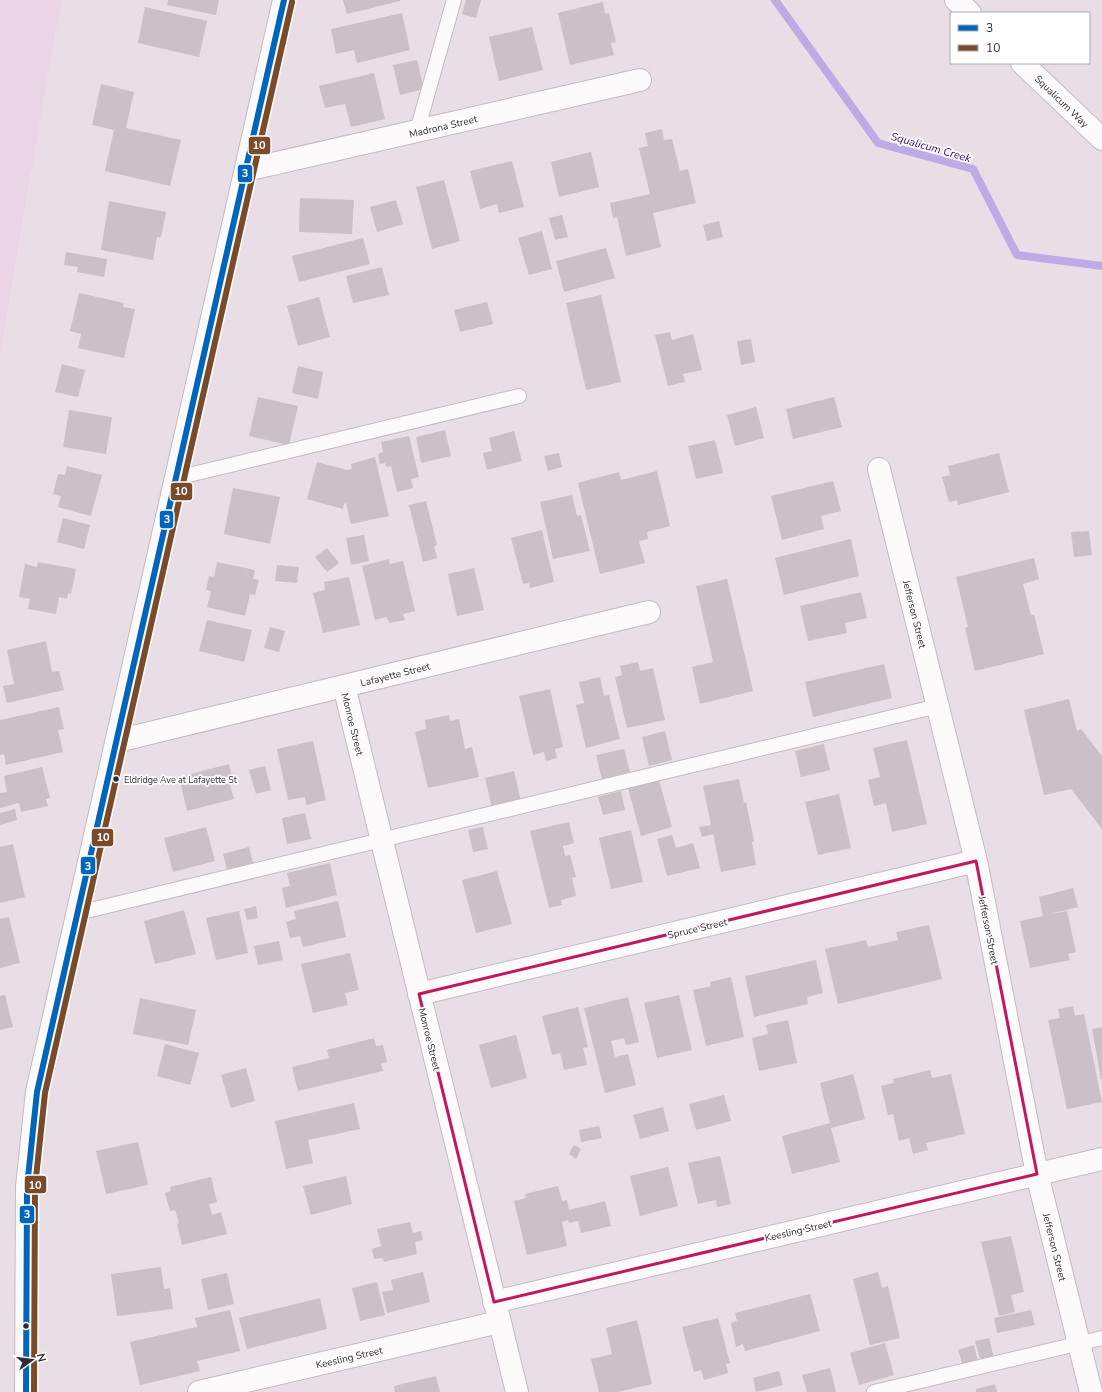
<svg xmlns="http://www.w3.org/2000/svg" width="1102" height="1392" font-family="'Nunito Sans',sans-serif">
	<rect width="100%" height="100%" fill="#e9dde6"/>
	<!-- built -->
	<path fill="#ead5e5" d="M0,0H62L52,49L0,354Z"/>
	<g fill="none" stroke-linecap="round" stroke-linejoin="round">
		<!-- stream -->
		<path stroke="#bdabe5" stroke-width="8" d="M775,0L878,143L973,169L1017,255L1102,266"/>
	</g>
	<!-- building -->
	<path fill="#cbc0c6" d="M168,0H219L216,15L167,5Z
		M343,0H400V1L347,14Z
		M466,0H481L476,18L462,14Z
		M603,2L605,14L609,13L616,42L611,43L614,55L570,65L558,13Z
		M145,7L207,21L199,57L138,43Z
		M402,13L410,50L357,63L354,50L336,54L331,29Z
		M532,27L543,70L499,81L489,37Z
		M417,60L424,89L400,95L393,65Z
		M374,73L385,119L351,127L345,104L325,108L319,86Z
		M101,84L134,92L126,128L181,140L170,186L105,171L114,130L92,125Z
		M662,129L664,140L672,139L680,171L688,169L696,203L653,213L661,247L626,256L617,217L613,218L610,203L650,194L639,148L648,146L645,133Z
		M591,152L599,187L559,197L551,162Z
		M512,161L524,207L499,213L497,204L480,209L470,171Z
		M444,180L460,241L432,249L416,187Z
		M300,198L354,200L352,234L299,232Z
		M396,200L403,224L377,232L370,207Z
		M109,201L166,212L161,237H157L153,260L101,250Z
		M562,215L568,237L555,240L549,218Z
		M719,221L723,237L707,241L703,225Z
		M542,231L552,269L529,275L518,238Z
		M363,238L370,264L299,282L292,256Z
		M606,248L615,278L564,292L556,261Z
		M66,252L107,259L104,277L77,272L78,267L64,265Z
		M382,267L389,295L353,303L346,276Z
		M79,293L124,303L123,307L135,309L124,358L78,348L81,334L70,331Z
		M601,295L621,382L586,390L566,303Z
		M319,297L330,337L298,346L287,306Z
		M487,302L493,324L460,332L454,310Z
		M670,332L672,340L693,334L702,370L683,374L685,382L668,386L655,335Z
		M751,339L755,362L741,365L737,341Z
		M62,364L85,370L78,397L55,392Z
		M298,366L323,372L318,399L292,393Z
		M258,397L298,406L289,445L249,436Z
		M834,397L842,427L793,439L786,409Z
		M756,407L764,438L735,446L727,415Z
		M69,410L112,417L106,454L63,447Z
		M445,430L451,456L421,463L416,437Z
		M514,431L522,461L487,470L483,453L492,451L489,438Z
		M409,436L419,477L411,479L413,488L397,492L391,466L386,467L385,463L380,464L378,454L383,452L381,442Z
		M715,440L723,473L696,479L688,446Z
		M559,453L562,467L548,471L544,456Z
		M999,453L1009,492L958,505L957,500L949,502L942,477L950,475L948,466Z
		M375,457L389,516L351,524L346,503L344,504L343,509L307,499L317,462L347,470L352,469L351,464Z
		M67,466L102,475L91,516L58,507L61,496L53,494L58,474L65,475Z
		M657,471L670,526L647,532L648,539L639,541L645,563L600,574L578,483L619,472L621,480Z
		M833,481L841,511L821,516L824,529L782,540L771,496Z
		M233,488L280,497L270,544L224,534Z
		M572,495L577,516L581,515L590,551L553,559L540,502Z
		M426,501L437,545L434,546L437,558L423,562L409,505Z
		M63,518L90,525L84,549L57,542Z
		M542,530L554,582L530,588L529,583L523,584L511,538Z
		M1089,531L1092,555L1074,557L1071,532Z
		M364,535L369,561L351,565L346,538Z
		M851,539L859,576L784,595L775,558Z
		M327,548L339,563L327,572L315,557Z
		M1034,558L1039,579L1023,584L1031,615H1034L1044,654L975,671L965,628L968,627L956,577Z
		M389,559L390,564L403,561L415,611L403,614L405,620L389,623L387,617L375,620L362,566Z
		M38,562L76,569L71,594L68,593L67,599L59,597L56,614L28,609L30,599L19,597L25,564L37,567Z
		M217,562L255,570L253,579L259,580L255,595L250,594L245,616L207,607L211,591L206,590L209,576L214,577Z
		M277,565L299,567L297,583L275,581Z
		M474,568L484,610L457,616L448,574Z
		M349,577L360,625L323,633L313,593L325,590L324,582Z
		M727,579L753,691L700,704L692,667L713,662L696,586Z
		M861,592L867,618L845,623L847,633L808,641L800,606Z
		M207,620L252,630L244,662L199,651Z
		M270,627L285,631L279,652L264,648Z
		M46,641L52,672L59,671L64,690L7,703L3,686L14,684L7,650Z
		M638,662L640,671L653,668L665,720L627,728L615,677L622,675L620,666Z
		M884,664L892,698L813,717L805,682Z
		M600,677L604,696L609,695L620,739L586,748L576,705L584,703L579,682Z
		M550,689L563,747L555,749L557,758L546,761L544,752L533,755L519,696Z
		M1069,699L1077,731L1081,729L1102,756V829L1071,789L1044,795L1024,710Z
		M59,707L64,729L58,730L63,752L6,765L4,754L0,755V720Z
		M449,715L450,721L459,719L465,749L472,747L479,777L428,788L415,732L426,729L425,720Z
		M665,731L672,760L649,766L642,737Z
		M907,740L927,824L892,832L886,803L874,806L868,780L880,777L873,748Z
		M313,741L326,800L306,805L305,797L288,800L277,749Z
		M824,744L830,770L801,777L795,751Z
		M624,749L630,772L602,779L596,755Z
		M229,764L234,784L230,785L234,799L187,811L179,777Z
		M265,766L271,790L256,794L249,770Z
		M42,767L50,798L46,799L48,806L21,812L19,803L0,808V793L7,792L4,776Z
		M514,771L521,801L492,808L485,778Z
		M739,779L744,803L746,802L754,841L752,842L756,865L721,872L713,834L702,837L699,827L711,825L703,786Z
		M659,780L672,827L641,836L628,788Z
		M621,791L625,810L603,815L598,797Z
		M839,794L851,848L818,855L805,802Z
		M15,809L17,820L0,825V813Z
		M305,813L311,839L287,844L282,818Z
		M569,822L574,843L563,846L565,856L570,855L576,877L572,878L576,896L561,900L562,905L549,908L530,831Z
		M206,827L215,861L173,872L164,838Z
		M483,827L488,849L473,852L468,830Z
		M631,830L643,882L611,889L599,838Z
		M672,835L676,848L693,843L700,868L667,876L657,839Z
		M13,844L25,897L0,903V847Z
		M249,847L254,866L228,873L223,854Z
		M330,863L337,895L286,908L282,888L290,886L287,873Z
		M497,871L512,924L476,933L462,880Z
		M1073,888L1078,907L1046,915L1067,911L1076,952L1068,954L1070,960L1030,968L1020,921L1043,916L1039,897Z
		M338,901L346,937L303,947L300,936L290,938L286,922L296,919L294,911Z
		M256,906L258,918L247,920L244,909Z
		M184,910L196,954L155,964L144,921Z
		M239,911L248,953L216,960L206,918Z
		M9,917L20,963L0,968V919Z
		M929,925L942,979L838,1004L825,949L866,940L868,947L898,940L896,932Z
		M279,941L283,960L258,965L254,946Z
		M350,953L359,990L345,993L348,1005L313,1013L301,964Z
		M816,960L823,993L807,997L808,1004L754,1017L745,976Z
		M731,977L744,1037L706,1046L693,990L711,986L710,982Z
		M5,995L13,1027L0,1030V996Z
		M679,995L692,1050L657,1058L644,1003Z
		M628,997L639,1042L626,1045L624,1038L611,1041L615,1057L628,1054L636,1085L605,1093L584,1008Z
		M140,998L196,1010L188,1045L133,1034Z
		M1073,1006L1075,1016L1084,1014L1102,1102L1067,1109L1048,1020L1060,1018L1058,1009Z
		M578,1007L588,1047L583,1048L587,1065L564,1070L560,1053L552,1055L542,1016Z
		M788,1020L797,1063L759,1071L752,1038L768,1034L766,1025Z
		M1102,1027V1079H1101L1092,1029Z
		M516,1035L527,1078L491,1088L479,1045Z
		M374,1038L376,1046L383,1045L387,1062L381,1064L383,1071L298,1091L292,1067L329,1058L327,1050Z
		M165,1044L199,1053L190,1085L157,1076Z
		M246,1068L255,1101L231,1108L221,1075Z
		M930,1070L932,1078L951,1074L965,1134L926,1143L928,1150L913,1154L909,1138L899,1141L893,1114L888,1115L881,1086L894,1083L893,1079Z
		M853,1074L865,1119L831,1128L840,1162L792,1174L782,1136L830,1123L820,1083Z
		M724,1095L731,1121L696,1130L689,1104Z
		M354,1103L360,1129L308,1140L313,1163L286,1169L275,1121Z
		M663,1107L669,1131L640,1139L633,1115Z
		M599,1126L602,1138L581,1142L579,1130Z
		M138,1142L148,1185L106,1194L96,1151Z
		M574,1145L581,1149L576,1159L569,1154Z
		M720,1156L731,1204L717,1207L716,1200L698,1204L688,1163Z
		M668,1167L678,1206L640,1216L630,1176Z
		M346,1176L352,1204L311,1215L303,1186Z
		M211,1177L217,1202L209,1204L212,1215L221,1212L227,1234L182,1245L177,1224L179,1223L175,1210L170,1211L165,1193L171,1191L170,1187Z
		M558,1186L562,1201L567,1200L569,1210L605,1201L611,1226L581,1233L578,1221L569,1223L568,1220L562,1222L567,1246L527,1255L514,1201L526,1198L525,1194Z
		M410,1222L413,1233L421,1231L423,1240L415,1242L417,1254L384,1262L383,1258L374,1259L372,1249L381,1246L377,1229Z
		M1011,1236L1024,1292L1011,1295L1015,1312L999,1316L981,1242Z
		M161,1267L164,1289L170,1288L173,1309L117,1316L111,1274Z
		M423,1272L430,1302L387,1313L382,1292L393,1290L391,1280Z
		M878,1272L882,1288L888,1286L900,1338L870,1345L853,1279Z
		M227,1273L234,1304L208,1310L201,1279Z
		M377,1282L385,1315L360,1321L352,1288Z
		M810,1294L820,1331L745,1351L743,1344L736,1347L731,1323L737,1321L735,1313Z
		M320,1298L327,1329L247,1349L239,1318Z
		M230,1310L240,1351L197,1361L200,1371L140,1385L130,1342L197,1327L195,1318Z
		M1031,1310L1035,1325L997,1333L994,1318Z
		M718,1318L730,1363L726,1364L728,1373L704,1380L701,1370L694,1372L682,1327Z
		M637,1320L652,1384L618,1392H599L591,1359L612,1354L606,1328Z
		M989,1338L994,1358L981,1362L975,1341Z
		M885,1343L894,1375L859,1385L850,1353Z
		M974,1345L978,1362L963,1366L958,1350Z
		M830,1368L836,1392H807L802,1375Z
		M779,1371L783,1385L756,1392L753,1378Z
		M436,1376L440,1392H395L394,1386Z
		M995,1384L997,1392H976V1389Z"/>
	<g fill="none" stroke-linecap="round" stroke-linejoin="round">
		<!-- service casing -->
		<g stroke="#c4bbc2" stroke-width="16">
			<path id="service" d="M417,131L454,0
				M176,478L519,396
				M78,913L938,706
				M874,1392L1102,1338"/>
		</g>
		<!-- minor casing -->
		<g stroke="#c4bbc2" stroke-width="24">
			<path id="minor" d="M246,170L640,80
				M879,469L976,861L1037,1174L1091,1392
				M344,686L517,1392
				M117,741L649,612
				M419,994L976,861
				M494,1302L1102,1159
				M199,1392L499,1322"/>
		</g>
		<!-- tertiary casing -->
		<g stroke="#c4bbc2" stroke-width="24">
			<path id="tertiary" d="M956,0L970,13
				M1022,63L1102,139"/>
		</g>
		<!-- secondary casing -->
		<g stroke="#c4bbc2" stroke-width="24">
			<path id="secondary" d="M26,1392L27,1187L37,1092L284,0"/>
		</g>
		<!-- service -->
		<use href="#service" stroke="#fcfafb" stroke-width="14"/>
		<!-- minor -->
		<use href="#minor" stroke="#fcfafb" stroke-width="22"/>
		<!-- tertiary -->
		<use href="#tertiary" stroke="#fcfafb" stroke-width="22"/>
		<!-- secondary -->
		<use href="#secondary" stroke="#fcfafb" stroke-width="22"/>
		<!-- bus-1 casing -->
		<g stroke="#fff" stroke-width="9">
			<path id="bus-1" d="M26,1392L27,1187L37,1092L284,0"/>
		</g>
		<!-- bus-2 casing -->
		<g stroke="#fff" stroke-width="9">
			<path id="bus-2" d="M34,1392L35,1187L45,1093L292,2"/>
		</g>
		<!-- bus-1 -->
		<use href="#bus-1" stroke="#0065bd" stroke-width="6"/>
		<!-- bus-2 -->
		<use href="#bus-2" stroke="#7a4b2a" stroke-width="6"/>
	</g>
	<!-- marked area -->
	<path fill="none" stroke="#c2185b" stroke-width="3" stroke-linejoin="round" d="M976,861L1037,1174L494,1302L419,994Z"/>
	<!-- markers -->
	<g fill="#332a31" stroke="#fff" stroke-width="1.5">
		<circle cx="116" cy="779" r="3.5"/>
		<circle cx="26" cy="1326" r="3.5"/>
	</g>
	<g text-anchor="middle" stroke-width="3.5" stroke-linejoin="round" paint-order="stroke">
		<!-- bus labels -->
		<g font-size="9" fill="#332a31" stroke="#fff" text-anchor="start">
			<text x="124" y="783">Eldridge Ave at Lafayette St</text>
		</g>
		<!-- street labels -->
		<g font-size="10" fill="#332a31" stroke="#fff">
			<text transform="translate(1062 101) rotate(44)" y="4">Squalicum Way</text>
			<text transform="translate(443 126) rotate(-13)" y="4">Madrona Street</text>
			<text transform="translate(915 614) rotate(76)" y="4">Jefferson Street</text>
			<text transform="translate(395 674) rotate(-14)" y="4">Lafayette Street</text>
			<text transform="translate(353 724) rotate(76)" y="4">Monroe Street</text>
			<text transform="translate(697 928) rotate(-13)" y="4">Spruce Street</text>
			<text transform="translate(989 930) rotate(79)" y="4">Jefferson Street</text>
			<text transform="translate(430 1039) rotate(76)" y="4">Monroe Street</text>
			<text transform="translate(798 1230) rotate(-13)" y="4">Keesling Street</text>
			<text transform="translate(1055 1247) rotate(76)" y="4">Jefferson Street</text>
			<text transform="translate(349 1357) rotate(-13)" y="4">Keesling Street</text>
		</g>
		<!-- water labels -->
		<g font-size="11" font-style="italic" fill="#340a69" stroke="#fff">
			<text transform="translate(931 147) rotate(16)" y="4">Squalicum Creek</text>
		</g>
	</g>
	<g stroke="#fff" stroke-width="1.5">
		<rect x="248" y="136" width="23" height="19" rx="4" fill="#7a4b2a"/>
		<rect x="237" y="164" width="16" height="19" rx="4" fill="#0065bd"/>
		<rect x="170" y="482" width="23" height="19" rx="4" fill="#7a4b2a"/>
		<rect x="159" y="510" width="15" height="19" rx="4" fill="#0065bd"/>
		<rect x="91" y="828" width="23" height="19" rx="4" fill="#7a4b2a"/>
		<rect x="80" y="856" width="16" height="19" rx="4" fill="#0065bd"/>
		<rect x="24" y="1175" width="23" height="19" rx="4" fill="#7a4b2a"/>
		<rect x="19" y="1205" width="16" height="19" rx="4" fill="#0065bd"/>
	</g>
	<g font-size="11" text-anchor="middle" font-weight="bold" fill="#fff">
		<text x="259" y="149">10</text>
		<text x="245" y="177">3</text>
		<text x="181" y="495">10</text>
		<text x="167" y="523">3</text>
		<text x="103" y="841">10</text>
		<text x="88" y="870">3</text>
		<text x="35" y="1189">10</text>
		<text x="27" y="1218">3</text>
	</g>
	<!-- legend -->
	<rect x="950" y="12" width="140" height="52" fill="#ffffff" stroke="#adaaad"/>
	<rect x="958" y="25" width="20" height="6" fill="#0065bd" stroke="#adaaad"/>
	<text x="986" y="32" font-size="12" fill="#332a31">3</text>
	<rect x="958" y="45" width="20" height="6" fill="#7a4b2a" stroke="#adaaad"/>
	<text x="986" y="52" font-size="12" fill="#332a31">10</text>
	<!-- north arrow -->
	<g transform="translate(32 1360) rotate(76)" stroke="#ffffff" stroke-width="3" paint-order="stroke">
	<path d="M0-3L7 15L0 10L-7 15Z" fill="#332a31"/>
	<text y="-6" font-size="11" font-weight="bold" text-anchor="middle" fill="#332a31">N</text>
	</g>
</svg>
